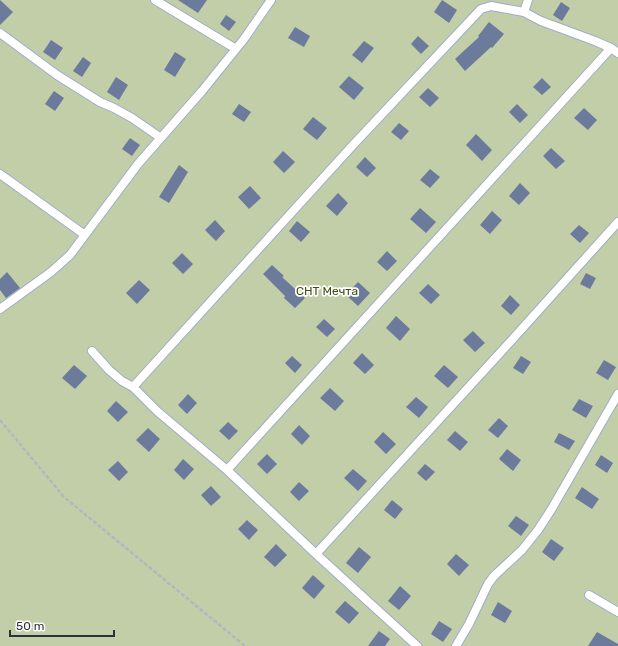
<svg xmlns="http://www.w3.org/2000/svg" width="618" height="646" font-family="Rubik,sans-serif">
	<rect width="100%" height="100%" fill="#f2f5fb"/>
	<!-- green -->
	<path fill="#c2cea8" d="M0,0H618V646H0Z"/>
	<!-- building -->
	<path fill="#6c7a9b" d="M0,0L13,12L0,25Z
		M178,0H207L198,13Z
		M442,0L457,10L449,23L434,12Z
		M561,2L570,8L562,21L553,15Z
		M226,15L236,22L229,31L220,24Z
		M489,22L504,34L492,48L491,47L465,71L455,59L479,37L478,36Z
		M295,27L310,36L304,47L288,38Z
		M418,36L429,46L421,54L411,44Z
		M51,40L63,48L55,60L43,52Z
		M364,41L374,48L362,63L352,55Z
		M175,52L186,59L175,77L164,70Z
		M83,57L91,63L82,77L73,71Z
		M349,76L364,88L354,100L339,87Z
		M116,77L128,85L119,100L107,92Z
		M542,78L551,87L542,95L533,87Z
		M428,88L439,98L430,107L419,97Z
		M54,91L64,98L55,111L45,104Z
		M239,104L251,112L244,122L232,114Z
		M517,104L528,115L520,123L509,112Z
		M584,108L597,120L588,130L574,118Z
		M313,117L327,128L317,140L303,129Z
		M399,123L409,131L401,140L391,132Z
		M476,134L492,150L482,161L466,145Z
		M130,138L140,145L132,156L122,149Z
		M551,148L565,161L556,169L543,156Z
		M283,151L295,162L284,173L273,162Z
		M365,157L376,168L367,177L356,167Z
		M179,165L188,172L169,203L159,197Z
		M430,169L440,177L430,188L420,180Z
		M520,183L530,193L519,205L509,196Z
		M250,186L261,198L249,209L238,197Z
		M338,193L348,203L337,216L326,206Z
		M420,208L436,222L426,233L410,219Z
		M492,211L502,220L490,234L480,225Z
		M215,220L225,231L216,241L205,230Z
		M297,221L310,232L301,242L289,231Z
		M579,225L589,233L580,243L570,234Z
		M387,251L397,261L387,271L377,262Z
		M182,253L193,264L183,274L172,263Z
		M272,265L284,276L282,277L305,298L295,308L284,298L285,296L263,274Z
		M7,272L20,288L6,298L0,290V279Z
		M586,273L596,278L590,289L580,284Z
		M139,280L150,290L137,304L126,293Z
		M358,282L370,293L358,306L346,295Z
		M428,284L440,295L431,304L419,293Z
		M510,295L520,305L511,315L501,306Z
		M396,316L410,329L400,341L386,328Z
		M324,319L335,329L327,337L316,327Z
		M473,331L485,343L475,352L463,340Z
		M362,353L374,365L365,374L353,363Z
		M292,356L302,365L295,373L285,363Z
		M521,356L531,362L523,374L513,368Z
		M604,360L616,367L608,380L596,373Z
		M74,365L87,376L75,389L62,378Z
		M444,365L458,377L448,388L434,376Z
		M330,388L344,401L335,411L320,398Z
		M188,394L197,403L187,414L178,405Z
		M416,397L428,407L419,418L406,407Z
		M579,399L593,406L586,418L572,410Z
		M116,401L128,412L118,422L107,411Z
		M499,418L508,426L498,438L488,430Z
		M228,422L238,431L229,440L219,431Z
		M299,425L310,436L302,445L291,434Z
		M148,428L160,439L149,452L136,440Z
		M455,431L468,442L460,451L447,440Z
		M383,432L396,444L386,454L374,442Z
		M559,433L575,441L569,450L554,442Z
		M507,449L521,460L513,471L499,459Z
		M267,454L277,464L267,474L257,464Z
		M601,455L613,463L607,473L595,465Z
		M183,459L194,469L184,480L174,470Z
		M118,461L128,472L119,481L108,470Z
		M425,464L435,472L426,481L417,473Z
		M353,469L367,481L358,491L344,478Z
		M299,482L309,491L299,501L290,492Z
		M211,486L221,497L211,506L201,495Z
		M582,487L599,499L592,509L575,498Z
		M392,500L403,509L395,519L384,510Z
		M516,516L529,525L521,536L508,526Z
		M247,520L258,530L249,540L238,529Z
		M551,539L564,548L554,561L542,552Z
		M276,544L287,555L275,567L264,557Z
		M359,547L371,557L358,573L346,563Z
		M456,554L469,565L459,576L447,564Z
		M313,575L325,586L314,599L302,588Z
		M400,586L411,596L399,610L388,601Z
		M345,601L359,613L349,624L335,612Z
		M498,602L512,611L505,623L491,615Z
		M439,621L452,629L443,642L431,634Z
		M379,631L390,639L385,646H368Z
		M597,632L618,644V646H588Z"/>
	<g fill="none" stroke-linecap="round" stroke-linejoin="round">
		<!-- lane casing -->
		<g stroke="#9eacca" stroke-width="10">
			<path id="lane" d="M155,0L236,49
				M524,12L528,0
				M0,33L57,75L100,102L114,108L132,118L161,138
				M0,174L85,235
				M0,309L51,272L70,255L138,164L202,91L244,39L271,0
				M92,351L109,370L122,381L133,387L157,411L227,470L316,554L417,646
				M133,387L353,145L481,9L491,6L524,12L541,21L595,41L611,48L618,53
				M227,470L611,48
				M316,554L510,342L618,222
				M589,595L618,612
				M456,646L469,624L488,584L494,576L522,550L538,530L551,510L618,394"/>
		</g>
		<!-- path -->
		<path stroke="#b3b6be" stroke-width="2.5" stroke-dasharray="4 2" stroke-linecap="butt" d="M0,420L64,497L245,646"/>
		<!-- lane -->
		<use href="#lane" stroke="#fff" stroke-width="8"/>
	</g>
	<g text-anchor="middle" stroke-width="3.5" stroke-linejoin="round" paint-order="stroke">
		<!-- park labels -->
		<g font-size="12" fill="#404e13" stroke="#fff">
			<text x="327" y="295">СНТ Мечта</text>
		</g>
	</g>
	<!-- scale -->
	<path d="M10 630v6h104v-6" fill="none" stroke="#2c313d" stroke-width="2"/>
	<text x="16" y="630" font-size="12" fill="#2c313d" stroke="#ffffff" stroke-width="3" paint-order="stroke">50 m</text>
</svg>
